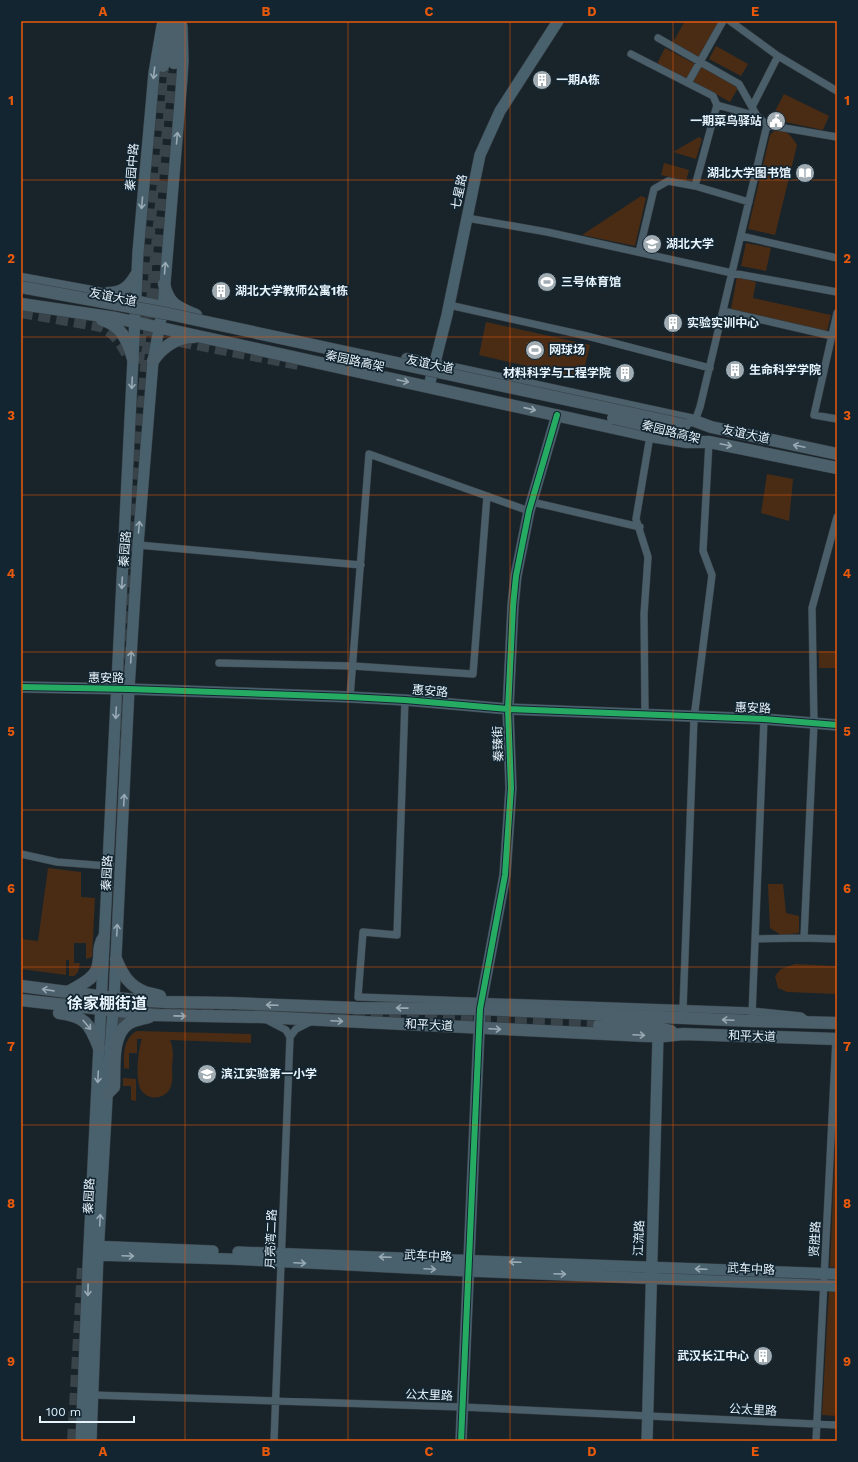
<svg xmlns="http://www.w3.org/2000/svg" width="858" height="1462" font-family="'Work Sans','Noto Sans SC',sans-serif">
	<rect width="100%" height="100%" fill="#19242a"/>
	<!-- green -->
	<path fill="#4a2c14" d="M685,21H720L699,57L673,42Z
		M716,46L748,64L741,76L709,59Z
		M665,48L695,64L687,79L657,64Z
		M702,67L738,88L730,102L693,81Z
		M784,94L829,116L823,130L771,119Z
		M776,129C789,132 790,134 797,145L775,235L748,229L770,135Z
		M699,137L702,139L696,159L673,152Z
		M664,163L689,170L686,181L661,175Z
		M641,196L646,198L635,246L582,235Z
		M746,243L771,248L766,271L741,266Z
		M737,277L756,282L753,298L831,315L827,331L731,309Z
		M486,322L590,345L582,379L479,355Z
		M767,474L793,479L789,521L761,513Z
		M819,651H837V668H819Z
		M48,868L81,872V897L95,898L92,957L86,959V943H74V963H80L78,972L74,976H69V960H66V975L21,969V939L38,941Z
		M768,884H783L786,913L799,916V933L781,935L770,928Z
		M795,964L837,966V994L787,992L778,988L775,976L781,969Z
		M137,1031L251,1034V1043L170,1040C174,1049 173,1058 172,1067C172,1073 173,1080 171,1086C167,1099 149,1102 141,1090C135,1081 138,1049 142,1039H137V1053H129V1069L124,1068C124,1053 123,1039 137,1031Z
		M123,1078L136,1079V1101L131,1100V1086H123Z
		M837,1096V1268L830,1267Z
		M829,1291H837V1416L822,1415Z"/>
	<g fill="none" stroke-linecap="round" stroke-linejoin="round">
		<!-- primary-tunnel -->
		<path stroke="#38434a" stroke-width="12" stroke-dasharray="12 6" stroke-linecap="butt" d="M21,312L101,326C115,332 123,345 129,358
			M180,341L299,364
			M138,364L163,66
			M118,767L136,491L146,366L174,63
			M299,1013L599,1025
			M101,1057C106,1027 127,1010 157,1007L256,1011
			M73,1441L83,1268"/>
		<!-- street casing -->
		<g stroke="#384046" stroke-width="8">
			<path id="street" d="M730,21L778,56L837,91
				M658,38L739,84L757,116
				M631,54L713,96L717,105L695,186
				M688,83L723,21
				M717,105L757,116L767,125
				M752,107L778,56
				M467,218L547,232L732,273L837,292
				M741,236L837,258
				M639,252L654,189L668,181L695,186L749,202
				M449,305L587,336L710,368
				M723,311L832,336
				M837,313L814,415L837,419
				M695,421L700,407L767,125L837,137
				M532,502L640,527
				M138,545L361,565
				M219,663L353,666L473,674L487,496
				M350,697L369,454L529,511
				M405,700L397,935L363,932L358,997L752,1011L801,1016L809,1022
				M645,714L644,614L648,557L636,519L650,436
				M21,854L57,862L108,866
				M804,938L837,939
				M755,939L804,938L814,723L812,608L837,517
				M683,1009L694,718L712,575L703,551L709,442
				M752,1015L764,719
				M265,1019L286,1030L290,1037L274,1441
				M290,1037L296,1029L312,1021
				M92,1395L462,1407L837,1425
				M816,1441L836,1038"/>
		</g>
		<!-- secondary casing -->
		<g stroke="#384046" stroke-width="12">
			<path id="secondary" d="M429,386L447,315L480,155L500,111L558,21
				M21,687L129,689L350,697L405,700L508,709L764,719L837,725
				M92,1246L213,1251
				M238,1252L837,1274
				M92,1255L229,1259L468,1271L837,1286
				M81,1441L88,1267L133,359L138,252L154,73L162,26
				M91,1441L98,1255L109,1064L114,998L129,689L138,545L153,361L163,307L182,78L183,60L182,26
				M461,1441L480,1009L505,875L511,788L508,709L513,606L516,576L529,511L557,415
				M647,1441L658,1036"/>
		</g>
		<!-- primary casing -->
		<g stroke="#384046" stroke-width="13">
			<path id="primary" d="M174,63L178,21
				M163,66L167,21
				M21,279L97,293L178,310
				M164,284C169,305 177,307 196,315
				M108,293C122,293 129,287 136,275
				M21,304L116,318L650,436L687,442H709L837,468
				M102,320C121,325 128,341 133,359
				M407,359L695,421L711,427L837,454
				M153,361C162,347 177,337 194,337
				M116,959C122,974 129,986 145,992C150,994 155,994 160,996
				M21,986L114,998L164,1002L230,1003L357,1008L480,1009L752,1021L837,1023
				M68,992C78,986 91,981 96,971C102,960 96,947 104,937
				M21,1000L154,1015L261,1017L646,1036H665L683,1034L837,1039
				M59,1013C85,1016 90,1024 99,1048
				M599,1025L651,1027L671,1031
				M107,1094L114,1087C115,1068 111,1036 128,1024C134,1020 142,1019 149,1017"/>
		</g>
		<!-- street -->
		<use href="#street" stroke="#4b5f6a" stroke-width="7"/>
		<!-- secondary -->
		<use href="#secondary" stroke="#49606d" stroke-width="11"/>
		<!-- primary -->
		<use href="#primary" stroke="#4b606b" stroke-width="12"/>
		<!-- primary-bridge casing -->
		<g stroke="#384046" stroke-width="13" stroke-linecap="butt">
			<path id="primary-bridge" d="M21,287L169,314L685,425
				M613,418L683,434"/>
		</g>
		<!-- primary-bridge -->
		<use href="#primary-bridge" stroke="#4b606b" stroke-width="12"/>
		<!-- cycleway casing -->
		<g stroke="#122531" stroke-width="8">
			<path id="cycleway" d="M21,687L129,689L350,697L405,700L508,709L764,719L837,725
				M461,1441L480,1009L505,875L511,788L508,709L513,606L516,576L529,511L557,415"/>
		</g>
		<!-- cycleway -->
		<use href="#cycleway" stroke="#26ab63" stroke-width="6"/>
	</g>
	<!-- one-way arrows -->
	<defs><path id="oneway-shaft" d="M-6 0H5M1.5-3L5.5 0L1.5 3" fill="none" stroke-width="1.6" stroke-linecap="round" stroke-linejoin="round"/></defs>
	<g stroke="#98aab4">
		<use href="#oneway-shaft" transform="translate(154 73) rotate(97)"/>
		<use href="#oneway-shaft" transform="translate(177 138) rotate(-85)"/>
		<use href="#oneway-shaft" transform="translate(142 203) rotate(95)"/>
		<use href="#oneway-shaft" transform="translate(165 268) rotate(-85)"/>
		<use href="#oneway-shaft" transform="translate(132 383) rotate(93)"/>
		<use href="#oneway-shaft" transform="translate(139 527) rotate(-85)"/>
		<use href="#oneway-shaft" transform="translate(122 583) rotate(93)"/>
		<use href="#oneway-shaft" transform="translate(131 657) rotate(-87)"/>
		<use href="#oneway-shaft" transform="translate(116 713) rotate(93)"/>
		<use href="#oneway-shaft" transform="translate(124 800) rotate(-87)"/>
		<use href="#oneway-shaft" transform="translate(117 930) rotate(-87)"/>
		<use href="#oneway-shaft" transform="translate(98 1077) rotate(93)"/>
		<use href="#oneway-shaft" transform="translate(100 1220) rotate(-87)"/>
		<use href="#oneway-shaft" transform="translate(128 1256) rotate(2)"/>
		<use href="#oneway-shaft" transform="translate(385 1257) rotate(-178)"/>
		<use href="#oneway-shaft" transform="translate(515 1262) rotate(-178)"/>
		<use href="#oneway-shaft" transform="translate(300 1263) rotate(3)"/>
		<use href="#oneway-shaft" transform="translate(430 1269) rotate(3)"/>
		<use href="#oneway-shaft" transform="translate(701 1269) rotate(-178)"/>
		<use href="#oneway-shaft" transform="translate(560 1274) rotate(2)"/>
		<use href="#oneway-shaft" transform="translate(88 1290) rotate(91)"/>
	</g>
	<g stroke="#9aaab4">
		<use href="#oneway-shaft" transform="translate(403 381) rotate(12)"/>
		<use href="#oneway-shaft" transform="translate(530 409) rotate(13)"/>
		<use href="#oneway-shaft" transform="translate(726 445) rotate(12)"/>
		<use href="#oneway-shaft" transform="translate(799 446) rotate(-168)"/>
		<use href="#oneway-shaft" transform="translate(48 990) rotate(-172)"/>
		<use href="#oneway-shaft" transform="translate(272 1005) rotate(-178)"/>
		<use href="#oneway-shaft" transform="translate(402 1008) rotate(-179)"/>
		<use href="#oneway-shaft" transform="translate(180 1016) rotate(1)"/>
		<use href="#oneway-shaft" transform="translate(728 1020) rotate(-177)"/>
		<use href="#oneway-shaft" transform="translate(337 1021) rotate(3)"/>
		<use href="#oneway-shaft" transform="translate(87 1025) rotate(50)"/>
		<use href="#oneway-shaft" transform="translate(495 1029) rotate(3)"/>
		<use href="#oneway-shaft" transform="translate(639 1035) rotate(3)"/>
	</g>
	<!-- grid -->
	<path fill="none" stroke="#e8590c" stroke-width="1" stroke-opacity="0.55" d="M185,21V1441M348,21V1441M510,21V1441M673,21V1441M21,180H837M21,337H837M21,495H837M21,652H837M21,810H837M21,967H837M21,1125H837M21,1282H837"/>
	<!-- icons -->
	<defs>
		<g id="building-disc" transform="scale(1)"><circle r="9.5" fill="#a0abb2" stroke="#122531"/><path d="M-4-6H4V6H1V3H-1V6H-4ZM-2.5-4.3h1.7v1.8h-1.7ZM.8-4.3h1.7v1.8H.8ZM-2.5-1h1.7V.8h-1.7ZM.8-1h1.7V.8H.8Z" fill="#fff"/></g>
		<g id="civic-disc" transform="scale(1)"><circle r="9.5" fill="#a0abb2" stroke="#122531"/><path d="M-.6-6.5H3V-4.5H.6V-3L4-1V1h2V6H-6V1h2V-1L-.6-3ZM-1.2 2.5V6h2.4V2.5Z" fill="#fff"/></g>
		<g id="library-disc" transform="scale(1)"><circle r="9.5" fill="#a0abb2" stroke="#122531"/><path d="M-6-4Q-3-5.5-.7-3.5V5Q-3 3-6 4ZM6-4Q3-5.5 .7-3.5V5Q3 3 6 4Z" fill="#fff"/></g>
		<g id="university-disc" transform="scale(1)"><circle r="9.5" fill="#a0abb2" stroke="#122531"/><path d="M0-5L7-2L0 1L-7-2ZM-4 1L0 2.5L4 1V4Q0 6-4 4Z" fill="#fff"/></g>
		<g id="stadium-disc" transform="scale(1)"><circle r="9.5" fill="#a0abb2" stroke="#122531"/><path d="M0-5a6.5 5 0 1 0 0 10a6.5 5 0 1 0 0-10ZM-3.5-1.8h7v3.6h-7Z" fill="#fff"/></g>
		<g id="school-disc" transform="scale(1)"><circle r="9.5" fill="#a0abb2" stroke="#122531"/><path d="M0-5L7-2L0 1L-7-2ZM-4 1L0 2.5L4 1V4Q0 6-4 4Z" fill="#fff"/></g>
	</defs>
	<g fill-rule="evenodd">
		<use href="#building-disc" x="542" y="80"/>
		<use href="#civic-disc" x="776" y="121"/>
		<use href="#library-disc" x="805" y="173"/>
		<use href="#university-disc" x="652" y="244"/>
		<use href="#stadium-disc" x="547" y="282"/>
		<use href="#building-disc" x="221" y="291"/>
		<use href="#building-disc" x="673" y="323"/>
		<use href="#stadium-disc" x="535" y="350"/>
		<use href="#building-disc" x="735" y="370"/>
		<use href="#building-disc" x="625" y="373"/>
		<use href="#school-disc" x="207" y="1074"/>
		<use href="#building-disc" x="763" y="1356"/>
	</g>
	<g text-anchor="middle" stroke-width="3.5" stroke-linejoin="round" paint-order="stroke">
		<!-- poi labels -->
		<g font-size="12" font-weight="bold" fill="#e8f4fc" stroke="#122531" text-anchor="start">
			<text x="556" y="84">一期A栋</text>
			<text x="762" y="125" text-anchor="end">一期菜鸟驿站</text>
			<text x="791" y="177" text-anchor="end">湖北大学图书馆</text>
			<text x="666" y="248">湖北大学</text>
			<text x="561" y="286">三号体育馆</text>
			<text x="235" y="295">湖北大学教师公寓1栋</text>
			<text x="687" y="327">实验实训中心</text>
			<text x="549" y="354">网球场</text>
			<text x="749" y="374">生命科学学院</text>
			<text x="611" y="377" text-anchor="end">材料科学与工程学院</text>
			<text x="221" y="1078">滨江实验第一小学</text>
			<text x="749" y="1360" text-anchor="end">武汉长江中心</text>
		</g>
		<!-- street labels -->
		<g font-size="12" fill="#e8f4fc" stroke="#122531">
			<text transform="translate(132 167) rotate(-85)" y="4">秦园中路</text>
			<text transform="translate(459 192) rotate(-78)" y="4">七星路</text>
			<text transform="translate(113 297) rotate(12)" y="4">友谊大道</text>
			<text transform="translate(355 361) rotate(12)" y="4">秦园路高架</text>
			<text transform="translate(430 364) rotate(12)" y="4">友谊大道</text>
			<text transform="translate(671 432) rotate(14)" y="4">秦园路高架</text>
			<text transform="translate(746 434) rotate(12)" y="4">友谊大道</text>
			<text transform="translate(125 549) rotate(-86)" y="4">秦园路</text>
			<text transform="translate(106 678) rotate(1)" y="4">惠安路</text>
			<text transform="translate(430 691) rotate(5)" y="4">惠安路</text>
			<text transform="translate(753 708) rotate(2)" y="4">惠安路</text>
			<text transform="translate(498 744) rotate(-92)" y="4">秦臻街</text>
			<text transform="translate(107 873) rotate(-87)" y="4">秦园路</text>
			<text transform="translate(429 1025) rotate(3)" y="4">和平大道</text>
			<text transform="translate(752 1036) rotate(2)" y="4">和平大道</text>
			<text transform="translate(89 1196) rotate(-87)" y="4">秦园路</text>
			<text transform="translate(639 1238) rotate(-88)" y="4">江流路</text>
			<text transform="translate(271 1239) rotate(-88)" y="4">月亮湾二路</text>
			<text transform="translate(815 1239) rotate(-87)" y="4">贤胜路</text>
			<text transform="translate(428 1256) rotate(3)" y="4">武车中路</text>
			<text transform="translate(751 1269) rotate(3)" y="4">武车中路</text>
			<text transform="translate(429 1395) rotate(2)" y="4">公太里路</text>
			<text transform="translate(753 1410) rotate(3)" y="4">公太里路</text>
		</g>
		<!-- district labels -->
		<g font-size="16" font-weight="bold" fill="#e8f4fc" stroke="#122531">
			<text x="107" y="1009">徐家棚街道</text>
		</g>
	</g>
	<!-- border -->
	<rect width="858" height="1462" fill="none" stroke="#122531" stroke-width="44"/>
	<!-- scale -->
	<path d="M40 1416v6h94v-6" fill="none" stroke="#e8f4fc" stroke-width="2"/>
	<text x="46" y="1416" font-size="12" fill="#e8f4fc" stroke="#122531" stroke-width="3" paint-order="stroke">100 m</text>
	<rect x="22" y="22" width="814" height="1418" fill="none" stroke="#e8590c" stroke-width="1.5"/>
	<g font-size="13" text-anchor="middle" font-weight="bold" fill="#e8590c">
		<text x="103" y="16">A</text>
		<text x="266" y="16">B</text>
		<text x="429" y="16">C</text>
		<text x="592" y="16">D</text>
		<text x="755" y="16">E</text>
		<text x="11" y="105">1</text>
		<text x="847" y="105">1</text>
		<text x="11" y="263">2</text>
		<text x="847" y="263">2</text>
		<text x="11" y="420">3</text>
		<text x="847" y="420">3</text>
		<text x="11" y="578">4</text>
		<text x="847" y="578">4</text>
		<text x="11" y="736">5</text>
		<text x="847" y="736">5</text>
		<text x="11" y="893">6</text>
		<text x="847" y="893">6</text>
		<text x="11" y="1051">7</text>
		<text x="847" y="1051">7</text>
		<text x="11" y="1208">8</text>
		<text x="847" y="1208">8</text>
		<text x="11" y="1366">9</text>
		<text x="847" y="1366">9</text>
		<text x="103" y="1456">A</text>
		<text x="266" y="1456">B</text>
		<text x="429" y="1456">C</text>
		<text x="592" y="1456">D</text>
		<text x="755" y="1456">E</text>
	</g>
</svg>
